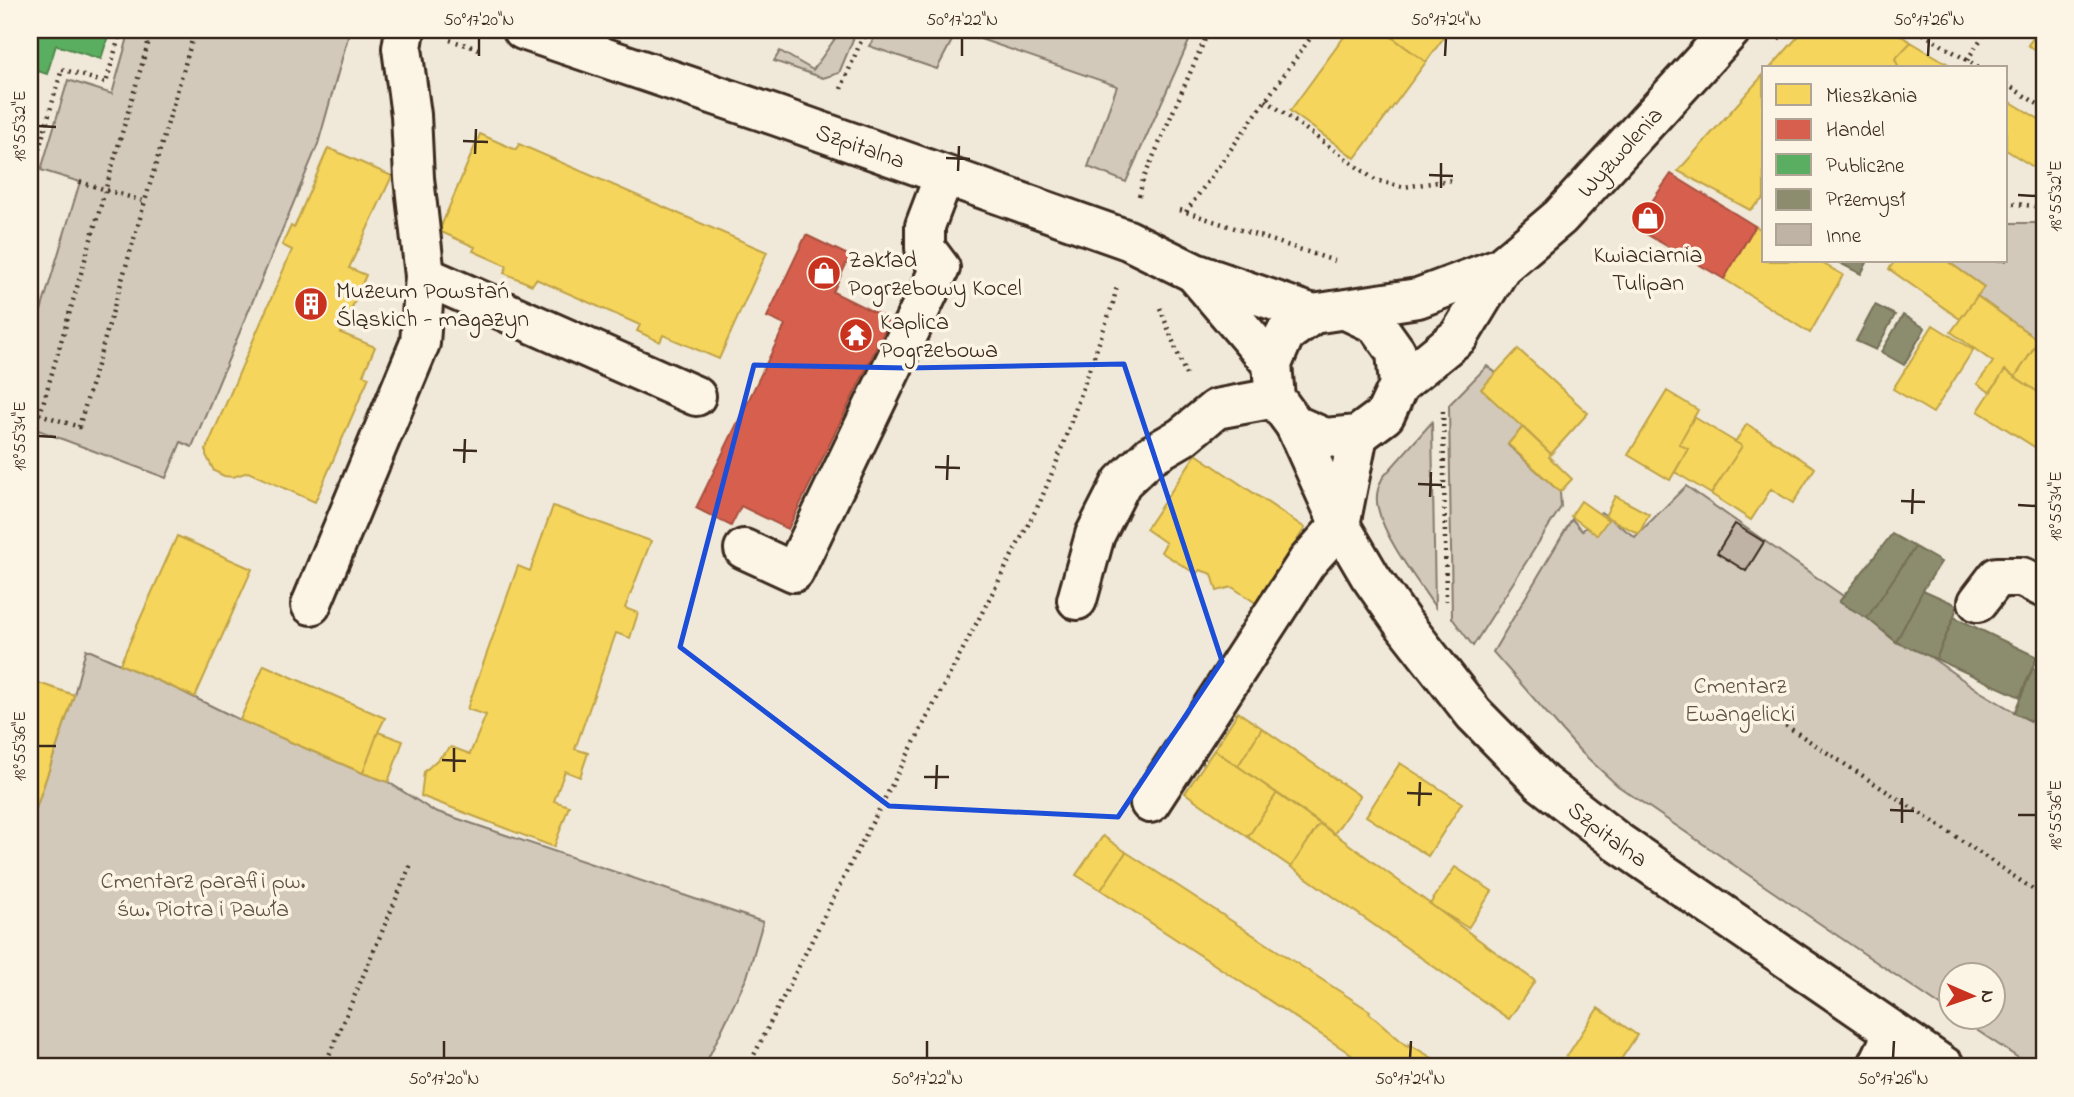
<svg xmlns="http://www.w3.org/2000/svg" width="2074" height="1097" font-family="'Indie Flower',sans-serif">
	<rect width="100%" height="100%" fill="#f0e9d9"/>
	<filter id="ink" filterUnits="userSpaceOnUse"><feTurbulence type="fractalNoise" baseFrequency=".0143" numOctaves="2"/><feDisplacementMap in="SourceGraphic" scale="14" xChannelSelector="R" yChannelSelector="G"/><feConvolveMatrix kernelMatrix="1 2 1 2 8 2 1 2 1" color-interpolation-filters="sRGB"/></filter>
	<g filter="url(#ink)">
		<!-- green -->
		<path fill="#d2c9ba" stroke="#867a6c" stroke-width="2" d="M130,30H350L318,144L192,447L181,442L166,478L30,427V347L80,182L41,170L68,80L112,94Z
			M841,30H857L839,73L823,78L774,61L780,51L813,70Z
			M880,30H1000L1004,32L1006,30H1194L1126,182L1088,167L1117,86L957,31L937,69L869,46Z
			M2006,223H2044V333L2039,341L1977,296L1984,287L1947,261H2006Z
			M1487,366L1496,373L1523,427L1508,445L1560,492L1561,507L1473,646L1452,618L1449,405Z
			M1432,422L1435,607C1417,580 1385,540 1378,508C1375,496 1378,487 1383,477Z
			M1686,486L1979,691L2044,729V1067H2032L1957,1017L1994,1016V974H1952L1951,1013L1618,786L1580,751L1493,652L1572,519L1582,531L1601,512L1635,537Z
			M86,649L179,690L240,720L363,773L388,782L432,810L763,922L747,977L704,1067H30V826L74,695Z"/>
		<!-- homes -->
		<path fill="#f6d55c" stroke="#bea249" stroke-width="2" d="M1349,30H1382L1426,62L1355,158L1290,111Z
			M1382,30H1449L1426,62Z
			M1804,30H1891L1911,42L1895,59L1899,68H1770Z
			M2039,30H2044V56L2028,45Z
			M1911,42L1955,68H1899L1895,59Z
			M1763,75L1764,198L1750,210L1678,171Z
			M2009,101L2044,122V165L2040,171L2006,150V106Z
			M480,134L516,150L519,144L767,252L719,359L663,335L660,342L637,331L640,325L536,279L532,285L504,273L507,266L473,251L475,247L439,231Z
			M328,148L392,176L349,268L366,275L341,333L375,347L363,375L369,377L315,502L248,472L233,477L224,476L214,471L206,455V450L292,250L282,245L291,226L294,228Z
			M2044,165V188L2034,181Z
			M1755,226L1764,231V261H1818L1843,275L1810,333L1724,279Z
			M1895,261H1947L1984,287L1960,319L1889,269Z
			M1977,296L2039,341L2015,377L2005,370L1990,392L1977,384L1993,362L1951,332Z
			M1933,325L1973,350L1933,413L1893,389Z
			M2044,333V396L2015,377Z
			M1518,349L1588,413L1551,454L1481,389Z
			M2005,370L2044,396V453L1978,411Z
			M1667,391L1698,410L1679,444L1688,449L1670,480L1628,455Z
			M1694,417L1742,446L1711,494L1675,472L1688,449L1679,444Z
			M1747,424L1815,468L1793,503L1771,489L1751,520L1711,494L1742,446L1735,442Z
			M1523,427L1551,454L1549,457L1572,479L1560,492L1508,444Z
			M1196,454L1305,528L1256,603L1232,587L1217,591L1212,574L1200,570L1196,574L1161,552L1166,543L1146,529Z
			M1615,496L1649,514L1639,534L1605,516Z
			M1581,501L1608,520L1597,535L1571,516Z
			M553,506L651,541L625,608L638,613L630,638L616,633L575,749L588,753L580,777L565,771L554,801L569,806L554,847L421,796L424,772L451,747L470,754L486,715L467,709L518,566L530,571Z
			M177,536L252,569L195,697L120,664Z
			M264,665L385,718L378,732L363,773L240,720Z
			M30,680L74,695L30,826Z
			M1238,712L1262,728L1238,766L1214,750Z
			M1262,728L1360,796L1334,834L1238,766Z
			M378,732L403,741L388,782L363,773Z
			M1214,750L1277,793L1248,837L1185,793Z
			M1400,763L1462,803L1428,856L1366,816Z
			M1277,793L1320,823L1291,867L1248,837Z
			M1320,823L1535,981L1509,1019L1291,867Z
			M1103,836L1126,852L1101,890L1076,875Z
			M1126,852L1370,1011L1369,1013L1408,1047L1409,1044L1447,1067H1366L1346,1051L1101,890Z
			M1455,867L1492,891L1468,928L1430,904Z
			M1598,1008L1637,1035L1616,1067H1560Z"/>
		<!-- shops -->
		<path fill="#d6604d" stroke="#a8503f" stroke-width="2" d="M1671,174L1755,226L1724,279L1634,227Z
			M806,235L850,256L833,292L890,320L788,529L741,506L731,526L696,508L785,325L767,317Z"/>
		<!-- public -->
		<path fill="#5aae61" stroke="#51864d" stroke-width="2" d="M30,30H110L101,59L56,45L47,74L38,71L30,97Z"/>
		<!-- industry -->
		<path fill="#8c8c6e" stroke="#746f56" stroke-width="2" d="M1836,261H1868L1861,274Z
			M1875,305L1895,315L1876,350L1856,341Z
			M1903,315L1925,328L1904,365L1881,352Z
			M1892,534L1915,547L1867,618L1839,602Z
			M1915,547L1941,562L1923,590L1896,642L1867,618Z
			M1923,590L1957,605L1954,617L1936,659L1896,642Z
			M1954,617L2037,657L2020,697L1936,659Z
			M2033,668L2044,673V727L2014,713Z"/>
		<!-- building -->
		<path fill="#beb3a4" stroke="#3b2a1e" stroke-width="2" d="M1735,524L1764,542L1746,571L1717,553Z"/>
		<g fill="none" stroke-linecap="round" stroke-linejoin="round">
			<!-- minor casing -->
			<g stroke="#3b2a1e" stroke-width="44">
				<g id="minor">
					<path id="s1" d="M523,30L777,116L1128,240L1195,273L1313,314"/>
					<path d="M1196,275L1272,364"/>
					<path d="M425,276L696,396"/>
					<path d="M1346,310L1376,324L1396,352L1399,385L1385,415L1358,435L1325,438L1295,425L1275,398L1272,364L1285,334L1313,314L1418,298L1501,267"/>
					<path id="s2" d="M1399,385L1459,336L1501,267L1560,217L1731,30"/>
					<path id="s3" d="M1295,425L1340,525L1370,576L1402,622L1474,714L1542,783L1619,843L1945,1067"/>
					<path d="M1340,525L1358,435"/>
					<path d="M744,549L794,572L940,268L925,248V226L944,176"/>
					<path d="M1077,600L1095,535L1122,482L1151,455L1182,437L1216,409L1275,398"/>
					<path d="M1978,602L1997,577H2022L2044,588"/>
					<path d="M311,605L420,343L425,276L414,178L411,115L402,48L405,30"/>
					<path d="M1150,803L1307,562L1340,525"/>
					<path d="M1877,1067L1894,1032"/>
				</g>
			</g>
			<!-- path -->
			<path stroke="#3b2a1e" stroke-width="4.5" stroke-dasharray="2 5" stroke-linecap="butt" d="M152,30L40,414L79,427L195,30
				M1917,30L1980,68
				M1778,39L1787,30
				M450,40L482,50
				M1967,60L1987,30
				M2006,84L2044,108
				M841,89L861,41L870,30
				M1266,100L1375,180L1403,187L1452,180
				M30,154L37,156L62,69L106,83L121,30
				M80,182L146,202
				M1139,196L1143,180L1209,30
				M2006,203L2044,207
				M1180,210L1335,261
				M1186,212L1316,30
				M1160,308L1186,375
				M1443,411L1446,601
				M1768,714L1955,836L2044,897
				M324,1067L411,864
				M748,1067L851,863L1040,502L1057,461L1113,303L1117,286"/>
			<!-- minor -->
			<use href="#minor" stroke="#fcf5e5" stroke-width="38"/>
		</g>
	</g>
	<!-- marked area -->
	<path fill="none" stroke="#1d4ed8" stroke-width="5" stroke-linejoin="round" d="M1124,364L1222,661L1118,817L889,806L680,647L754,365L907,368Z"/>
	<!-- ticks -->
	<path fill="none" stroke="#3b2a1e" stroke-width="2.5" d="M479,56V38M962,56V38M1445,56L1446,38M1928,56L1929,38M38,126L56,127M463,141L488,142M475,154L476,129M946,158L970,159M958,171L959,146M1429,175L1453,176M1441,188V163M2018,195L2036,196M38,436L56,437M453,450L477,451M464,463L465,439M935,467L960,468M947,480L948,455M1418,484L1442,485M1430,497L1431,472M1901,501L1925,502M2018,505L2036,506M1912,514L1913,489M38,746H56M442,760L466,761M454,772V748M924,777H949M936,789L937,765M1407,793L1432,794M1419,806L1420,782M1890,810L1914,811M2018,815H2036M1902,823V798M444,1058V1041M927,1058V1041M1410,1058L1411,1041M1893,1058L1894,1041"/>
	<!-- icons -->
	<defs>
		<g id="shop-disc" transform="scale(1.75)"><circle r="9.5" fill="#c8321e" stroke="#fcf5e5"/><path d="M-5-2.5h2.3a2.7 3.5 0 0 1 5.4 0H5L5.5 6h-11ZM-1.5-2.5h3a1.5 2.3 0 0 0-3 0Z" fill="#fff"/></g>
		<g id="building-disc" transform="scale(1.75)"><circle r="9.5" fill="#c8321e" stroke="#fcf5e5"/><path d="M-4-6H4V6H1V3H-1V6H-4ZM-2.5-4.3h1.7v1.8h-1.7ZM.8-4.3h1.7v1.8H.8ZM-2.5-1h1.7V.8h-1.7ZM.8-1h1.7V.8H.8Z" fill="#fff"/></g>
		<g id="temple-disc" transform="scale(1.75)"><circle r="9.5" fill="#c8321e" stroke="#fcf5e5"/><path d="M0-6L5-2H3V0L6.5 2.5H4V6H1.5V3h-3V6H-4V2.5H-6.5L-3 0V-2H-5Z" fill="#fff"/></g>
	</defs>
	<g fill-rule="evenodd">
		<use href="#shop-disc" x="1648" y="218"/>
		<use href="#shop-disc" x="824" y="273"/>
		<use href="#building-disc" x="311" y="304"/>
		<use href="#temple-disc" x="856" y="335"/>
	</g>
	<g text-anchor="middle" stroke-width="7" stroke-linejoin="round" paint-order="stroke">
		<!-- street labels -->
		<g font-size="24" fill="#3b2a1e" stroke="#fcf5e5">
			<text dy="8" stroke="none"><textPath href="#s1" startOffset="357">Szpitalna</textPath></text>
			<text dy="8" stroke="none"><textPath href="#s2" startOffset="324">Wyzwolenia</textPath></text>
			<text dy="8" stroke="none"><textPath href="#s3" startOffset="522">Szpitalna</textPath></text>
		</g>
		<!-- poi labels -->
		<g font-size="24" fill="#3b2a1e" stroke="#fcf5e5" text-anchor="start">
			<text x="1648" y="262" text-anchor="middle">Kwiaciarnia<tspan x="1648" dy="28">Tulipan</tspan></text>
			<text x="848" y="267">Zakład<tspan x="848" dy="28">Pogrzebowy Kocel</tspan></text>
			<text x="336" y="298">Muzeum Powstań<tspan x="336" dy="28">Śląskich - magazyn</tspan></text>
			<text x="880" y="329">Kaplica<tspan x="880" dy="28">Pogrzebowa</tspan></text>
		</g>
		<!-- park labels -->
		<g font-size="24" fill="#615245" stroke="#fcf5e5">
			<text x="1740" y="693">Cmentarz<tspan x="1740" dy="28">Ewangelicki</tspan></text>
			<text x="203" y="888">Cmentarz parafii pw.<tspan x="203" dy="28">św. Piotra i Pawła</tspan></text>
		</g>
	</g>
	<!-- margin -->
	<rect width="2074" height="1097" fill="none" stroke="#fcf5e5" stroke-width="77"/>
	<!-- legend -->
	<rect x="1762" y="66" width="245" height="196" fill="#fcf5e5" stroke="#afa495" stroke-width="2"/>
	<rect x="1776" y="84" width="35" height="21" fill="#f6d55c" stroke="#afa495" stroke-width="2"/>
	<text x="1826" y="102" font-size="21" fill="#3b2a1e">Mieszkania</text>
	<rect x="1776" y="119" width="35" height="21" fill="#d6604d" stroke="#afa495" stroke-width="2"/>
	<text x="1826" y="136" font-size="21" fill="#3b2a1e">Handel</text>
	<rect x="1776" y="154" width="35" height="21" fill="#5aae61" stroke="#afa495" stroke-width="2"/>
	<text x="1826" y="172" font-size="21" fill="#3b2a1e">Publiczne</text>
	<rect x="1776" y="189" width="35" height="21" fill="#8c8c6e" stroke="#afa495" stroke-width="2"/>
	<text x="1826" y="206" font-size="21" fill="#3b2a1e">Przemysł</text>
	<rect x="1776" y="224" width="35" height="21" fill="#beb3a4" stroke="#afa495" stroke-width="2"/>
	<text x="1826" y="242" font-size="21" fill="#3b2a1e">Inne</text>
	<!-- north arrow -->
	<g transform="translate(1972 996) rotate(92)"><circle r="33" fill="#fcf5e5" stroke="#afa495" stroke-width="2"/>
	<path d="M0-5L12 26L0 18L-12 26Z" fill="#c8321e"/>
	<text y="-10" font-size="19" font-weight="bold" text-anchor="middle" fill="#3b2a1e">N</text>
	</g>
	<rect x="38" y="38" width="1998" height="1020" fill="none" stroke="#3b2a1e" stroke-width="2.5"/>
	<g font-size="18" text-anchor="middle" fill="#3b2a1e">
		<text x="479" y="25">50°17'20"N</text>
		<text x="962" y="25">50°17'22"N</text>
		<text x="1446" y="25">50°17'24"N</text>
		<text x="1929" y="25">50°17'26"N</text>
		<text transform="translate(19 126) rotate(-90)" y="6">18°55'32"E</text>
		<text transform="translate(2055 196) rotate(-90)" y="6">18°55'32"E</text>
		<text transform="translate(19 436) rotate(-90)" y="6">18°55'34"E</text>
		<text transform="translate(2055 506) rotate(-90)" y="6">18°55'34"E</text>
		<text transform="translate(19 746) rotate(-90)" y="6">18°55'36"E</text>
		<text transform="translate(2055 815) rotate(-90)" y="6">18°55'36"E</text>
		<text x="444" y="1084">50°17'20"N</text>
		<text x="927" y="1084">50°17'22"N</text>
		<text x="1410" y="1084">50°17'24"N</text>
		<text x="1893" y="1084">50°17'26"N</text>
	</g>
</svg>
